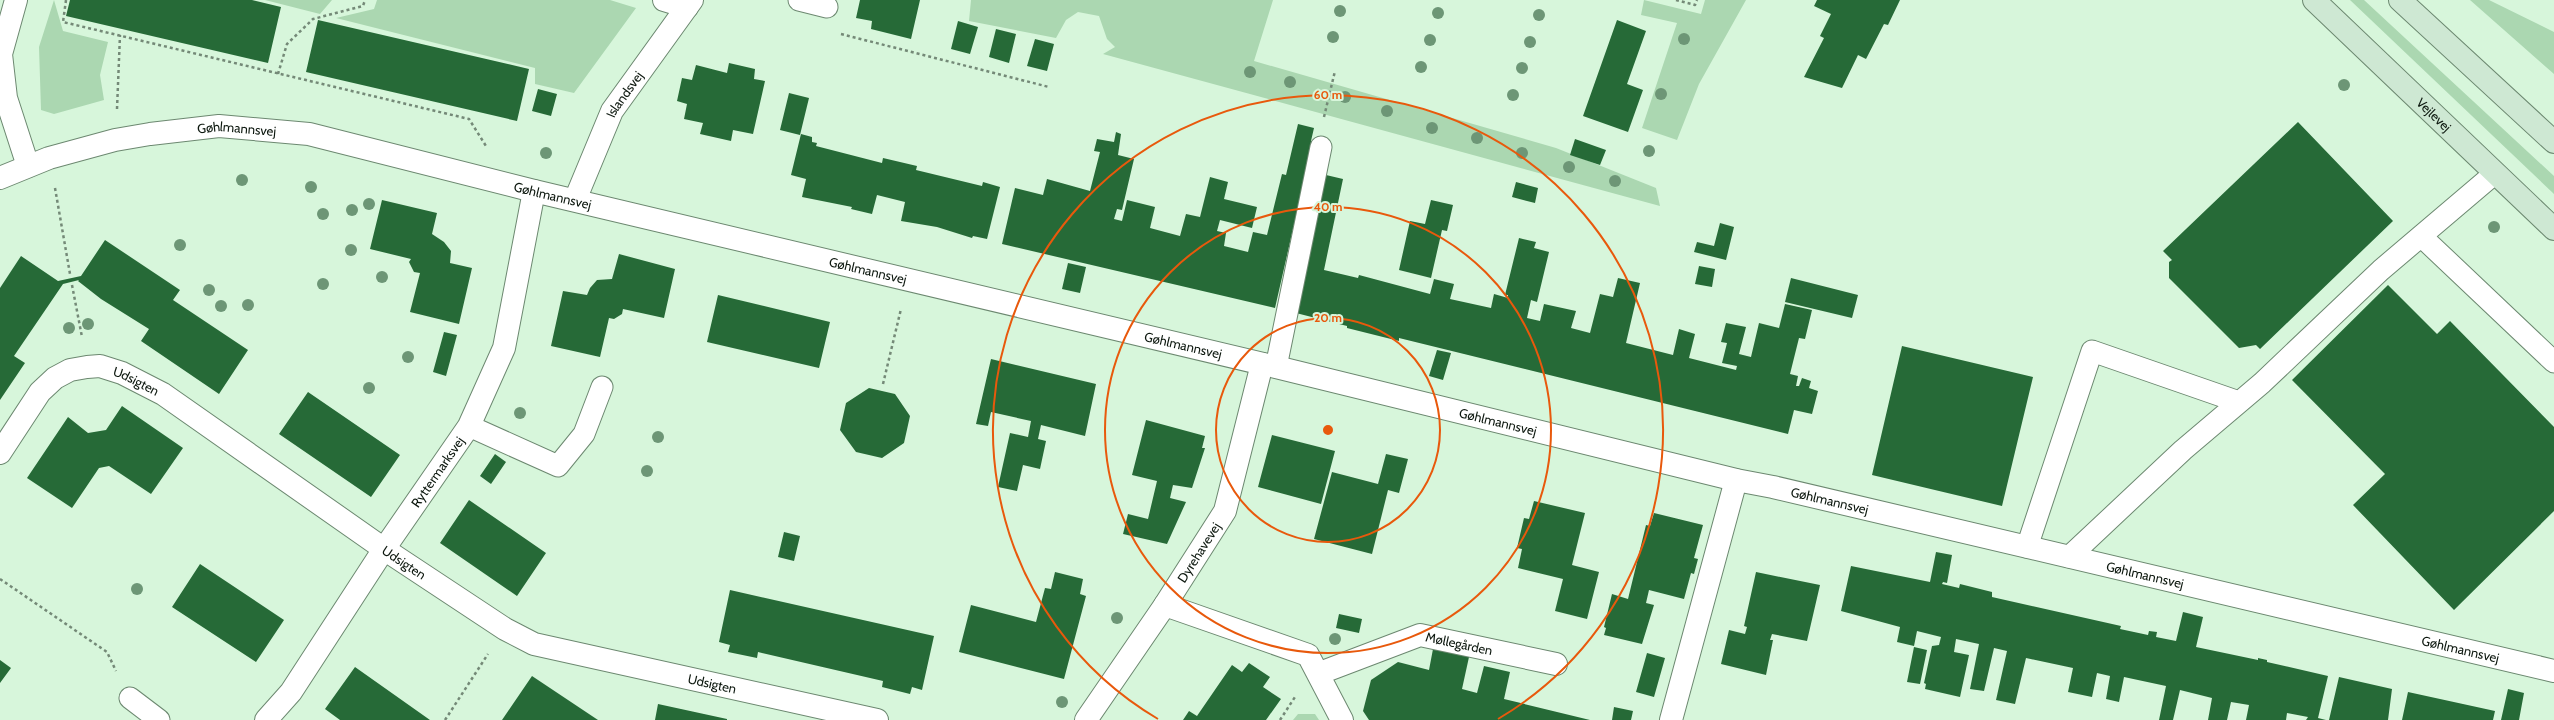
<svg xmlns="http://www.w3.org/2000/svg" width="2554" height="720" font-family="Cabin,sans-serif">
	<rect width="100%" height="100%" fill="#d7f6db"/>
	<!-- green -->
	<path fill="#abd7b1" d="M54,0L63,31L108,42L100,75L104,100L54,114L41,110L39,47Z
		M265,0H332L320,14Z
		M377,0H610L636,8L574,93L535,84V68L336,18L374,9Z
		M971,0H1273L1254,61L1556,148L1656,188L1660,206L1103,54L1115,47L1107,39L1099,16L1078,12L1066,20L1056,38L969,21Z
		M1644,0L1701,14L1705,0H1746L1699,84L1677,140L1642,128L1677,23L1641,15Z
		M2350,0H2364L2554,176V194Z
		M2470,0H2489L2554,32V74Z
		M1298,714H1315L1319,720H1293Z"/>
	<!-- building -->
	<path fill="#266a37" d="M70,0H252L281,7L268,63L66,16Z
		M860,0H920L911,39L871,29L872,21L856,18Z
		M1817,0H1900L1888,25L1884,24L1866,59L1858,55L1842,88L1804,77L1824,38L1820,36L1831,14L1814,6Z
		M318,20L529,69L517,121L306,72Z
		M1617,20L1646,31L1627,84L1643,90L1628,132L1583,116Z
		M958,21L978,27L970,54L951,49Z
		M996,29L1016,34L1009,63L989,57Z
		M1035,39L1054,44L1047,71L1027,66Z
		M729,63L755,69L754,79L765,81L753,134L733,130L731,141L700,134L703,123L684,119L687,104L677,101L682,78L692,80L696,65L727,73Z
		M538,89L557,94L551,116L532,111Z
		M789,93L809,98L800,135L780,130Z
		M2298,122L2393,221L2260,349L2256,345L2239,348L2169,278V262L2172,260L2163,251Z
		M1298,124L1314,128L1311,141H1313L1275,308L1002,244L1015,188L1043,195L1047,179L1090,191L1100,152L1094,151L1097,139L1114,142L1116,132L1121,134L1118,155L1134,159L1122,210L1117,209L1114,219L1122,221L1127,200L1155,207L1150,228L1180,236L1186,214L1200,217L1210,177L1228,182L1224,199L1257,207L1252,228L1220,220L1217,231L1226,233L1224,246L1248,252L1253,232L1267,235L1282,174L1286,175Z
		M801,134L812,137V142L817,143L816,146L882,163L883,158L917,166L916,170L982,186L983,182L1000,187L987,239L973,236L972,238L937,227L901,221L905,202L877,195L872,214L851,209L852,207L802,197L806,179L791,175Z
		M1575,139L1606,150L1600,165L1570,155Z
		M1326,175L1343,179L1324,270L1358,278L1359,275L1430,294L1434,279L1454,284L1450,299L1491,308L1494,294L1508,298V295H1505L1519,238L1536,242L1534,248L1549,252L1537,302L1531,300L1527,318L1540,321L1544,304L1576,311L1571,328L1590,333L1600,294L1613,297L1618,278L1640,283L1626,343L1673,355L1679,329L1695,334L1689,358L1736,370L1737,366L1722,363L1727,343L1721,342L1726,323L1746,327L1739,354L1751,357L1759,323L1779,328L1785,304L1812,310L1805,339L1799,338L1790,374L1798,376L1796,386H1799L1802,378L1811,381L1809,388L1818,391L1812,414L1794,410L1788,434L1399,338V341L1347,328V326L1296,313Z
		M1516,182L1538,188L1535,203L1512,197Z
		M382,200L437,213L432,234L444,242L451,251L450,263L472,268L459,324L410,312L420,273L414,272L409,262L411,259L370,249Z
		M1431,200L1453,205L1447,231L1442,230L1431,278L1399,270L1410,221L1425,224Z
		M1720,223L1734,227L1726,260L1694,252L1697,242L1714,246Z
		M105,240L180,290L173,300L248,350L219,394L141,341L149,329L101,299L78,281L79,280L63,284L14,356L25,363L0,400V288L21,256L58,281L81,276Z
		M619,254L675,269L664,318L623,309L622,314L614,319L609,318L600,357L551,346L563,291L587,295L590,288L597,280L612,279Z
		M1068,263L1086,267L1080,293L1062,289Z
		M1699,266L1715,269L1712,287L1695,284Z
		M1791,278L1858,295L1852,318L1785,302Z
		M2388,285L2437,334L2450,321L2554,427V511L2454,610L2353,505L2385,474L2292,380Z
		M718,295L830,322L819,368L707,342Z
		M444,332L457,335L446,376L433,372Z
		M1902,346L2033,377L2002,506L1872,475Z
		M1437,350L1451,353L1443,380L1429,376Z
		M991,359L1096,384L1085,436L1041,425L1038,439L1046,441L1040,469L1023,465L1017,491L998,487L1010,433L1028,437L1031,421L991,412L988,426L976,424Z
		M869,388L895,394L910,416L904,443L882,458L856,452L840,430L846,403Z
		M308,392L400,455L371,497L279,434Z
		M122,406L183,448L151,494L109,466L99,468L72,508L27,478L68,417L88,433L106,430Z
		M1146,420L1205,436L1202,448H1205L1192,488L1173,485L1170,498L1186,502L1167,544L1123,534L1128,514L1148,519L1157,481L1132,475Z
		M1272,435L1335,451L1321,504L1258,487Z
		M495,454L506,462L491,484L480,476Z
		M1386,454L1408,459L1399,493L1388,490L1372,554L1314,539L1332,472L1378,484Z
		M469,500L546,553L517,596L440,543Z
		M1534,501L1585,513L1572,565L1599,572L1587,619L1555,611L1563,579L1518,568L1522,549L1517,548L1524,518L1529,519Z
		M1654,513L1703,525L1694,558L1698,559L1694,574L1691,573L1684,599L1649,590L1646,603L1654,605L1642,644L1604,635L1606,628L1604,627L1612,594L1628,599L1646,525L1650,526Z
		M784,532L800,536L794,561L778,557Z
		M1936,552L1952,555L1947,583L1943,582L1942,584L1959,588L1960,584L1992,592V597L2121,626L2120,629L2148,635L2149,631L2157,632L2156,637L2176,641L2183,612L2203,617L2196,647L2258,660V658L2267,660V662L2328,676L2318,718L2326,720H2306L2308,717L2287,713L2286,720H2246L2249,705L2231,702L2227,720H2208L2212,698L2180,690L2173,720H2159L2166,686L2124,677L2119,702L2106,699L2110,676L2097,673L2092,697L2068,692L2073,668L2026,658L2015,704L1996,700L2007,651L1994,648L1984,691L1970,689L1979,644L1956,639L1954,652L1969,655L1960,697L1925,689L1926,684L1924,683L1932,646L1939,645L1941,637L1917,631L1914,646L1897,642L1900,627L1841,611L1851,566L1930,582Z
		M200,564L284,620L256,662L172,607Z
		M1055,572L1083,579L1080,594L1086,596L1064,679L959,652L971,605L1036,622L1045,588L1051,589Z
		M1756,572L1820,585L1807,641L1772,634L1770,640H1773L1766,675L1721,664L1729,630L1745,634L1747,627L1744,626Z
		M730,590L934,636L922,690L912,687L910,694L882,687L883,681L758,652L757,658L728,652L730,645L719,642Z
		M1339,614L1362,619L1359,633L1336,628Z
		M1914,647L1927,650L1920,684L1907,682Z
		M1433,649L1469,657L1462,689L1477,693L1484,666L1510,672L1504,699L1590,720H1369L1363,711L1371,680L1398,662L1429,670Z
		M1647,653L1665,658L1654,697L1636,692Z
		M0,660L11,668L0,683Z
		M1249,663L1270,677L1263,687L1281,699L1266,720H1183L1189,711L1197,716L1232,665L1242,672Z
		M355,667L430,720H340L325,709Z
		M532,676L598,720H502Z
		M2339,677L2392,689L2388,720H2329Z
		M2508,689L2524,693L2519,720H2501Z
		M2408,692L2495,711L2493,720H2402Z
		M658,704L727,719V720H655Z
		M1614,707L1633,711L1631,720H1612Z"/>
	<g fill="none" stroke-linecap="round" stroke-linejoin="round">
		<!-- service casing -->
		<g stroke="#6c8870" stroke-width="23">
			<path id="service" d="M799,0L827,7
				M2421,236L2554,362
				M1276,367L1321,147
				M469,426L558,466L584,434L602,387
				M2027,547L2092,351L2239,402
				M2069,557L2183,450L2262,383L2381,270L2494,174
				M130,698L159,720"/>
		</g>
		<!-- minor casing -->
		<g stroke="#6c8870" stroke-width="24">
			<g id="minor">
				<path d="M16,0L1,54L6,98L28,166"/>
				<path d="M664,0L687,7"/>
				<path id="s1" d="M0,178L49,158L115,140L150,134L219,126L309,134L534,191L1276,367L1736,480L1773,487L2554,671"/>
				<path id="s2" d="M575,200L612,111L692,0"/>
				<path id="s3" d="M0,453L40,392L55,378L70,370L87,367L100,366L122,373L163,394L384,549L505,629L534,644L877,720"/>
				<path d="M1165,605L1308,655L1342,720"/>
				<path id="s4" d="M1320,673L1420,635L1556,664"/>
				<path id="s5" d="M266,720L291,692L384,549L469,426L504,348L534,191"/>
				<path id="s6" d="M1086,720L1165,605L1225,511L1262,364"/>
				<path d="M1671,720L1736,480"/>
			</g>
		</g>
		<!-- secondary casing -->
		<g stroke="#6c8870" stroke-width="24">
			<g id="secondary">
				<path id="s7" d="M2314,0L2554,229"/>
				<path d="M2400,0L2554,142"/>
			</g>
		</g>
		<!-- path -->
		<path stroke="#748977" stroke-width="2.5" stroke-dasharray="3 3" stroke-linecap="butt" d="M66,0L63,22L469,119L486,146
			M1676,0L1695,5L1697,0
			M841,34L1049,87
			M278,74L287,44L313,19L363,6L365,0
			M117,109L120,35
			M1324,117L1335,71
			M55,188L70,274
			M72,285L82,337
			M883,384L901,309
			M0,579L107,652L116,671
			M445,720L488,654
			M1280,720L1295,697"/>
		<!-- service -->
		<use href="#service" stroke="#fff" stroke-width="21"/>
		<!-- minor -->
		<use href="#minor" stroke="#fff" stroke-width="22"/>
		<!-- secondary -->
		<use href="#secondary" stroke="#cee8d3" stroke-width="22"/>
	</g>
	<!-- trees -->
	<g fill="#6d9676">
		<circle cx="1340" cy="11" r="6"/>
		<circle cx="1438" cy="13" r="6"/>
		<circle cx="1539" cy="15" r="6"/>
		<circle cx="1333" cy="37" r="6"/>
		<circle cx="1684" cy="39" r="6"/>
		<circle cx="1430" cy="40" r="6"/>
		<circle cx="1530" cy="42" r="6"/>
		<circle cx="1421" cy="67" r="6"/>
		<circle cx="1522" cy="68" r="6"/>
		<circle cx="1250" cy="72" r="6"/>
		<circle cx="1290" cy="82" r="6"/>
		<circle cx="2344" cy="85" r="6"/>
		<circle cx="1661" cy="94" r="6"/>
		<circle cx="1513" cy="95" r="6"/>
		<circle cx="1345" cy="97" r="6"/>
		<circle cx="1387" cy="111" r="6"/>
		<circle cx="1432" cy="128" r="6"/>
		<circle cx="1477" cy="138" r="6"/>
		<circle cx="1649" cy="151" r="6"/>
		<circle cx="546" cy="153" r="6"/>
		<circle cx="1522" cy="153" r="6"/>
		<circle cx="1569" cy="167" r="6"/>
		<circle cx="242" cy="180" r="6"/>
		<circle cx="1615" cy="181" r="6"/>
		<circle cx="311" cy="187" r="6"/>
		<circle cx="369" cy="204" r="6"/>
		<circle cx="352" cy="210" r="6"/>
		<circle cx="323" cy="214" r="6"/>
		<circle cx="2494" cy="227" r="6"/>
		<circle cx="180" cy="245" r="6"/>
		<circle cx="351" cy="250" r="6"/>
		<circle cx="382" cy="277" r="6"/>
		<circle cx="323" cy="284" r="6"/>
		<circle cx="209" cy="290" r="6"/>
		<circle cx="248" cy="305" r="6"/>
		<circle cx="221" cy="306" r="6"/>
		<circle cx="88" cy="324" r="6"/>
		<circle cx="69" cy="328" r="6"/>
		<circle cx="408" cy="357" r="6"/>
		<circle cx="369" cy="388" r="6"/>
		<circle cx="520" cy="413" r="6"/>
		<circle cx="658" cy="437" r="6"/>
		<circle cx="647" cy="471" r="6"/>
		<circle cx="137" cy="589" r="6"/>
		<circle cx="1117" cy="618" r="6"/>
		<circle cx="1335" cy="639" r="6"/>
		<circle cx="1062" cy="702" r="6"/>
	</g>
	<!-- distance rings -->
	<g fill="none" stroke="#e8590c" stroke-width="2">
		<circle cx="1328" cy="430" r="112"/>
		<circle cx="1328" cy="430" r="223"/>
		<path d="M1158 719A335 335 0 1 1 1498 719"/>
	</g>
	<g text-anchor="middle" stroke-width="4" stroke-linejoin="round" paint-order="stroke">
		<!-- street labels -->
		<g font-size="13" fill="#0c170e" stroke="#d7f6db">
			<text dy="5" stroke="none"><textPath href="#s2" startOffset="117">Islandsvej</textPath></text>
			<text dy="5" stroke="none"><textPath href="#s7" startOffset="166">Vejlevej</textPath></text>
			<text dy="5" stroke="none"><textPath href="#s1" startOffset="244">Gøhlmannsvej</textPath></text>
			<text dy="5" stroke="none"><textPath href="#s1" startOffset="568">Gøhlmannsvej</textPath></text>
			<text dy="5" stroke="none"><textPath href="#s1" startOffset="892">Gøhlmannsvej</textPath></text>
			<text dy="5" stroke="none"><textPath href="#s1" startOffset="1216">Gøhlmannsvej</textPath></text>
			<text dy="5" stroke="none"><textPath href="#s3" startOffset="180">Udsigten</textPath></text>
			<text dy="5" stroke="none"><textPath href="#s1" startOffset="1540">Gøhlmannsvej</textPath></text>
			<text dy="5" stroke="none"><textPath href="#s5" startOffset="302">Ryttermarksvej</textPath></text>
			<text dy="5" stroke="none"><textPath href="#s1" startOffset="1881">Gøhlmannsvej</textPath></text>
			<text dy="5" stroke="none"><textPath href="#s6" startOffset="202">Dyrehavevej</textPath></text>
			<text dy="5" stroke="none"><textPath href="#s3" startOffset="504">Udsigten</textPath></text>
			<text dy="5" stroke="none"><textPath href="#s1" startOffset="2205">Gøhlmannsvej</textPath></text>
			<text dy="5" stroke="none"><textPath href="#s4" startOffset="147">Møllegården</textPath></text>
			<text dy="5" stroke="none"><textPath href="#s1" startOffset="2529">Gøhlmannsvej</textPath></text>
			<text dy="5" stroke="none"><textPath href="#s3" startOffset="840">Udsigten</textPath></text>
		</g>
	</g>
	<circle cx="1328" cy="430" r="6" fill="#e8590c" stroke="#d7f6db" stroke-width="2"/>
	<g font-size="12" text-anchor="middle" font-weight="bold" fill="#e8590c" stroke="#d7f6db" stroke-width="4" stroke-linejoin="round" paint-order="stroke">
		<text x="1328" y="99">60 m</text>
		<text x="1328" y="211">40 m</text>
		<text x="1328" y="322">20 m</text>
	</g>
</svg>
